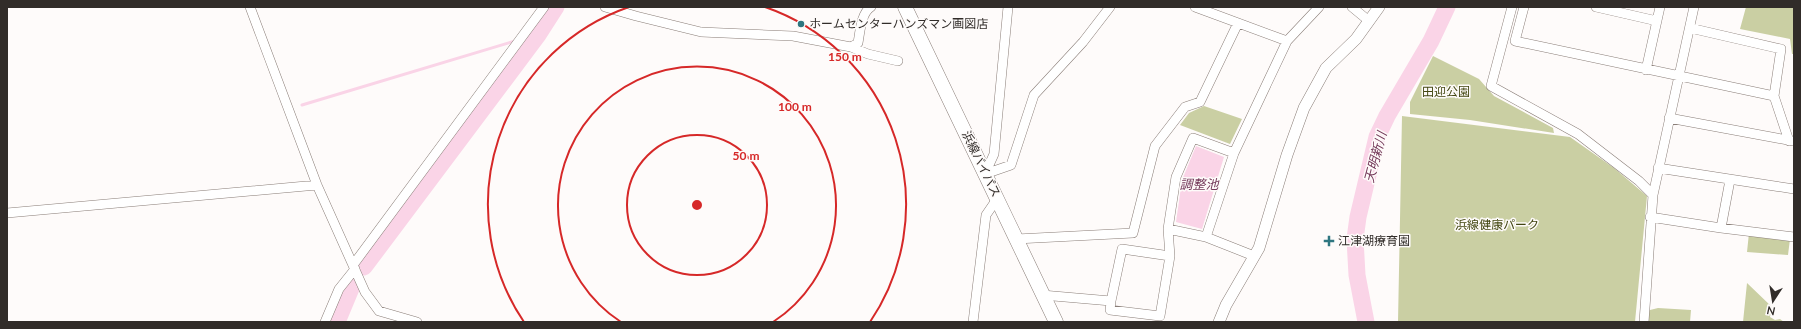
<svg xmlns="http://www.w3.org/2000/svg" width="1801" height="329" font-family="Lato,'Noto Sans JP',sans-serif">
	<rect width="100%" height="100%" fill="#fefbfa"/>
	<!-- green -->
	<path fill="#cacfa3" d="M1746,7L1794,8V54H1792L1790,39L1740,29Z
		M1433,56L1479,79L1494,96L1553,128L1554,133L1470,120L1410,114V102Z
		M1204,106L1242,119L1230,144L1180,125L1189,113Z
		M1402,116L1570,137L1614,168L1647,196L1635,322H1398Z
		M1749,233L1790,239L1788,255L1747,252Z
		M1747,283L1772,307L1770,317L1775,320L1780,319L1784,322H1743Z
		M1658,308L1691,310L1690,322H1647L1646,311Z"/>
	<!-- water -->
	<path fill="#fad4e7" d="M1196,146L1224,157L1202,229L1176,222L1182,180Z"/>
	<g fill="none" stroke-linecap="round" stroke-linejoin="round">
		<!-- stream -->
		<path stroke="#fad4e7" stroke-width="3" d="M524,39L538,35
			M302,105L515,41"/>
		<!-- river -->
		<path stroke="#fad4e7" stroke-width="17" d="M364,267L538,35L556,7
			M337,322L352,286
			M1366,322L1357,275L1355,239L1358,217L1377,137L1387,116L1431,41L1447,7"/>
		<!-- minor casing -->
		<g stroke="#8a7e78" stroke-width="10">
			<path id="minor" d="M250,7L317,185L365,292L379,311L417,322
				M605,7L636,16L701,32L793,36L851,47L858,43C860,32 861,13 871,7
				M1008,7L994,154L985,174L1011,165L1034,95L1083,42L1110,7
				M1195,7L1287,41L1319,7
				M1352,7L1369,21
				M1512,7L1491,86L1578,134L1639,181L1653,195L1644,322
				M1524,7L1515,41L1774,96L1789,141
				M1596,7L1657,21
				M1690,28L1781,49L1774,96
				M851,47L868,54L898,61
				M1646,70L1660,7
				M1669,118L1793,141
				M1658,168L1794,189
				M1653,195L1694,7
				M7,213L317,185
				M1650,217L1721,228L1794,237
				M1721,228L1730,180
				M1168,229L1176,177L1193,138L1234,153
				M1016,239L1133,233L1155,146L1185,107L1200,102L1238,23
				M1170,256L1168,229L1206,237
				M1254,256L1206,237L1234,153L1287,41
				M353,265L544,7
				M1042,295L1111,301L1110,310L1160,316L1170,256L1122,249L1111,301
				M325,322L339,289L355,269
				M973,322L986,215L997,199"/>
		</g>
		<!-- tertiary casing -->
		<g stroke="#8a7e78" stroke-width="12">
			<path id="tertiary" d="M1219,322L1226,305L1259,248L1287,155L1304,108L1326,68L1356,39L1379,7"/>
		</g>
		<!-- trunk casing -->
		<g stroke="#8a7e78" stroke-width="15">
			<path id="trunk" d="M905,7L1056,322"/>
		</g>
		<!-- minor -->
		<use href="#minor" stroke="#fff" stroke-width="9"/>
		<!-- tertiary -->
		<use href="#tertiary" stroke="#fff" stroke-width="11"/>
		<!-- trunk -->
		<use href="#trunk" stroke="#fff" stroke-width="14"/>
	</g>
	<!-- distance rings -->
	<g fill="none" stroke="#d62828" stroke-width="2">
		<circle cx="697" cy="205" r="70"/>
		<path d="M621 322A139 139 0 1 1 773 322"/>
		<path d="M524 322A209 209 0 0 1 629 7M765 7A209 209 0 0 1 870 322"/>
	</g>
	<!-- markers -->
	<g fill="#2e7680" stroke="#fefbfa" stroke-width="1.5">
		<circle cx="801" cy="24" r="4"/>
		<path d="M1327 235h4v4h4v4h-4v4h-4v-4h-4v-4h4z"/>
	</g>
	<g text-anchor="middle" stroke-width="3" stroke-linejoin="round" paint-order="stroke">
		<!-- poi labels -->
		<g font-size="12" fill="#312c29" stroke="#fefbfa" text-anchor="start">
			<text x="809" y="28">ホームセンターハンズマン画図店</text>
			<text x="1338" y="245">江津湖療育園</text>
		</g>
		<!-- park labels -->
		<g font-size="12" fill="#434712" stroke="#fefbfa">
			<text x="1446" y="96">田迎公園</text>
			<text x="1497" y="229">浜線健康パーク</text>
		</g>
		<!-- street labels -->
		<g font-size="12" fill="#312c29" stroke="#fefbfa">
			<text transform="translate(981 164) rotate(64)" y="4">浜線バイパス</text>
		</g>
		<!-- water labels -->
		<g font-size="13" font-style="italic" fill="#74395a" stroke="#fefbfa">
			<text transform="translate(1375 157) rotate(-75)" y="5">天明新川</text>
			<text x="1199" y="189">調整池</text>
		</g>
	</g>
	<circle cx="697" cy="205" r="6" fill="#d62828" stroke="#fefbfa" stroke-width="2"/>
	<g font-size="12" text-anchor="middle" font-weight="bold" fill="#d62828" stroke="#fefbfa" stroke-width="3" stroke-linejoin="round" paint-order="stroke">
		<text x="845" y="61">150 m</text>
		<text x="795" y="111">100 m</text>
		<text x="746" y="160">50 m</text>
	</g>
	<!-- border -->
	<rect width="1801" height="329" fill="none" stroke="#312c29" stroke-width="16"/>
	<!-- north arrow -->
	<g transform="translate(1773 301) rotate(192)" stroke="#fefbfa" stroke-width="3" paint-order="stroke">
	<path d="M0-3L7 15L0 10L-7 15Z" fill="#312c29"/>
	<text y="-6" font-size="11" font-weight="bold" text-anchor="middle" fill="#312c29">N</text>
	</g>
</svg>
